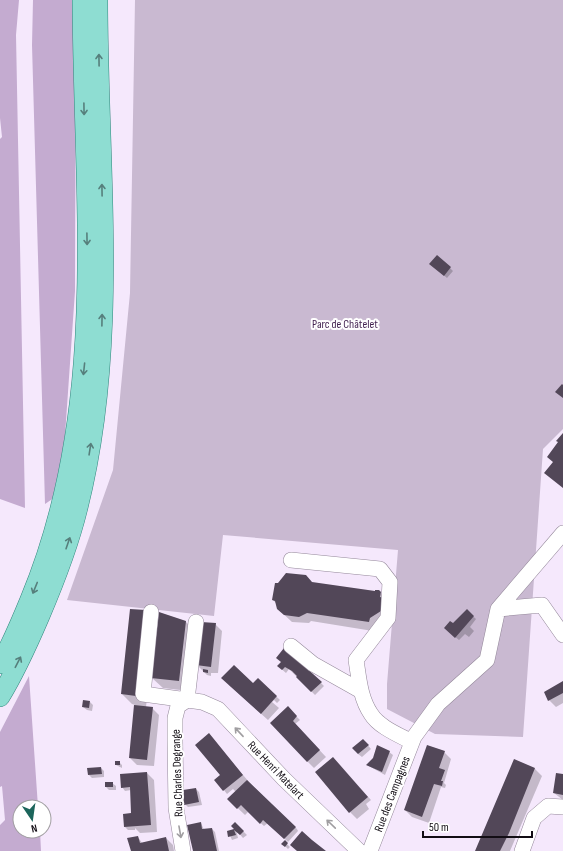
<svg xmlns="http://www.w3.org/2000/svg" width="563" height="851" font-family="'Sofia Sans Condensed',sans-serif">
	<rect width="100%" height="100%" fill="#f5e8fc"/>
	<!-- green -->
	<path fill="#c9b9d1" d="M135,0H563V429L543,449L523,737L435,734L387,709V684L398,550L223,535L214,616L67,600L113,470L130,293Z"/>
	<!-- forest -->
	<path fill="#c4abd0" d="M0,0H19L16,35L25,508L0,499V139L2,137L0,118Z
		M33,0H76L75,291L61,493L45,504L32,45Z
		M29,676L38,807H20V831H40L41,851H0V825L5,820L2,786L0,787V732Z"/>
	<!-- shadow -->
	<path fill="#0003" d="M434,267L450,268L453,271L447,278Z
		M380,593L387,600L379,632L311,621L309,623L292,622L278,609L277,604L273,600Z
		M467,611L476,619L470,627L474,631L469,637L465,634L459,640L448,631Z
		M155,621L146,707L152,708L159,715L154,766L137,765L130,758L135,705L132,704L122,694Z
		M185,621L196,632L189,691L163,688L152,678Z
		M215,624L222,631L218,673H211V676L207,675L197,665Z
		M282,662L321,683L324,686L315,695L289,669L286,673L278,666Z
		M258,679L280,700L277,703L274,700L272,702L279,708L268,720L229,685L253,684Z
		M563,682V703L556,707L549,700Z
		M90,702L93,705L92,711L87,710L83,707Z
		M288,708L300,720L295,724L326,757L314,768L307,761Z
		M209,735L249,782L297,829L298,831L288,842L286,840L285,842L290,847L288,849L283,844L286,840L268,823L264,826L248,812L245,815L228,799L236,792L233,789L227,794L216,780L222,776Z
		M366,743L371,749L362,757L358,754Z
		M389,752L393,755L385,775L367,765Z
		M444,752L451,759L444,783L446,785L445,788L441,787L429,823L412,817L405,810Z
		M515,760L535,769L542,776L510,851H476Z
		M119,762L122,765V768L116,765Z
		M101,768L104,771V777L92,778L89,775Z
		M147,773L154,780L157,832L140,833L135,828V830H128L125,827L132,814L131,790L125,791L122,787Z
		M563,775V800L554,793Z
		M112,783L116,786V790H109L106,787Z
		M360,788L371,800L366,804L369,809L357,819L350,812Z
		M196,789L199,792L202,805L188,807L185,804L184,791Z
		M201,823L204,830L212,829L215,832L219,851H194Z
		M235,823L247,835L243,838L236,830L238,838L232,840L228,831L236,830Z
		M138,837L142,843L166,838L173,845L174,851H132Z"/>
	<!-- building -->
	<path fill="#524758" d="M437,255L451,267L444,276L429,264Z
		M562,384L563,385V398L555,392Z
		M563,433V488L544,473L553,462L547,457L558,442L556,441Z
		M286,573L306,575L312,582L375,591V590H379L381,592L380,597L384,598L381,611L370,618L369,622L307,613L299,617L284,615L277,609L275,601L272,600L275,583H278Z
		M130,609L146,610L136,696L121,694Z
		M467,609L474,616L455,638L444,628L450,621L453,623Z
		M159,612L186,621L179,681L151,678Z
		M201,622L216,623L211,667L196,665Z
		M284,648L322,682L311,692L296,677L297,676L292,671L285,667L282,670L277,666L281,662L276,658Z
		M234,665L253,683L258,678L277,696L261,714L221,678Z
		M203,669L208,670V673L203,672Z
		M563,681V693L548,701L544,692Z
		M83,700L90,701L89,708L82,707Z
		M134,705L153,707L147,760L129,758Z
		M288,706L297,716L293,721L320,750L307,762L270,723Z
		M209,733L243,775L223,791L214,780L220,775L195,745Z
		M363,739L369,745L358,754L352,748Z
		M377,745L390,751L382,772L366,765L373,758Z
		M427,745L445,751L439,768L445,770L441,781H443L442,786L434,784L422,817L404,810Z
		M333,757L368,797L349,813L315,772Z
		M514,759L535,768L509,833L500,851H475Z
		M115,761H120V765H115Z
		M101,767L102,774L88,775L87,768Z
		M147,772L151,825L124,827L123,814L131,813L130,787L121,788L120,774Z
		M556,773L563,774V795L553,793Z
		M247,780L296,827L284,839L263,820L260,824L241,805L237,809L227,799Z
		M105,782H113V787H105Z
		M196,788L199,802L184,805L183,790Z
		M201,822L202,829L212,828L217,851H193L187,825Z
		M235,822L244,831L240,835L234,830L236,835L228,837L227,831L234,829L231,826Z
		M302,831L312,840L326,851H297L290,845Z
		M138,836L140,843L166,837L169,851H131L127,838Z
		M285,840L288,843L285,847L281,844Z"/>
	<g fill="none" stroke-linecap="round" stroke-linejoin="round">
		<!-- minor casing -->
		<g stroke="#94889a" stroke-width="16">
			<path id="minor" d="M291,560L380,569L390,582L388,618L356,660C359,678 360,698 371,714C379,727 399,735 412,742
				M498,609L542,605L563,635
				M151,612L143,694L202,702L218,709L284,779L359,851
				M291,646L313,664L361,691
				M187,700L196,622
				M183,851L176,808L175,741V718L178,706L187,700
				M370,851L414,737L438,704L487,660L498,609L563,533
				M522,851L534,818L548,806L563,807"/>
		</g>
		<!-- major casing -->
		<g stroke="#31857c" stroke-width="20">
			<path id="major" d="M0,664C12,643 21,621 30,599C110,407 83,202 82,0
				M0,697C16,671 28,644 40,616C55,581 69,545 78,508C120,342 98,169 98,0"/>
		</g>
		<!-- minor -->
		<use href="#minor" stroke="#fff" stroke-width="15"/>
		<!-- major -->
		<use href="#major" stroke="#8eddd2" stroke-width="19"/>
	</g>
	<!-- one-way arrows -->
	<defs><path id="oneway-shaft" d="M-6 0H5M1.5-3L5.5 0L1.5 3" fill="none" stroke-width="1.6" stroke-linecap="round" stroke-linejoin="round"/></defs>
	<g stroke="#567f7c">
		<use href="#oneway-shaft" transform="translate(99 60) rotate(-91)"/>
		<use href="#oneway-shaft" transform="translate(84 109) rotate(89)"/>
		<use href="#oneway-shaft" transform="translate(102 190) rotate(-91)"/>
		<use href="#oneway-shaft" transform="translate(87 239) rotate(89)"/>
		<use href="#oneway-shaft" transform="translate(102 320) rotate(-89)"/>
		<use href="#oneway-shaft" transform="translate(84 369) rotate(96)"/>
		<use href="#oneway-shaft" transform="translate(90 449) rotate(-81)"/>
		<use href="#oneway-shaft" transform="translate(68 543) rotate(-71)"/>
		<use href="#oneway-shaft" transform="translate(35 588) rotate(112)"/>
		<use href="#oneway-shaft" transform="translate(18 662) rotate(-63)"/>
	</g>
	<g stroke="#a09ea1">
		<use href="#oneway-shaft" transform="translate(239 732) rotate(-133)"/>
		<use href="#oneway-shaft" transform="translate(331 824) rotate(-136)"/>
		<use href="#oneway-shaft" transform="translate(180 832) rotate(80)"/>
	</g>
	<g text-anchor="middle" stroke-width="4" stroke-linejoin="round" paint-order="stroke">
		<!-- park labels -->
		<g font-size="12" fill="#401f4e" stroke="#fff">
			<text x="345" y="328">Parc de Châtelet</text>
		</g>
		<!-- street labels -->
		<g font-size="12" fill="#120d14" stroke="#fff">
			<text transform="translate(276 770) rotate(46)" y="4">Rue Henri Matelart</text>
			<text transform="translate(177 773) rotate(-92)" y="4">Rue Charles Degrange</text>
			<text transform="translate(392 794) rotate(-69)" y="4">Rue des Campagnes</text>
		</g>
	</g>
	<!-- north arrow -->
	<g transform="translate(32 819) rotate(167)"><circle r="19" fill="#ffffff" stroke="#a09ea1"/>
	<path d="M0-3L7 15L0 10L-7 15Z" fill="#1c655b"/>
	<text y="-6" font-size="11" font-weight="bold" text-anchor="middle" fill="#120d14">N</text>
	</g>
	<!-- scale -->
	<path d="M423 831v6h109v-6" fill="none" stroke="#120d14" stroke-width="2"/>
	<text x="429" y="831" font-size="12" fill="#120d14" stroke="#ffffff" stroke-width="3" paint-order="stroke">50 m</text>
</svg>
